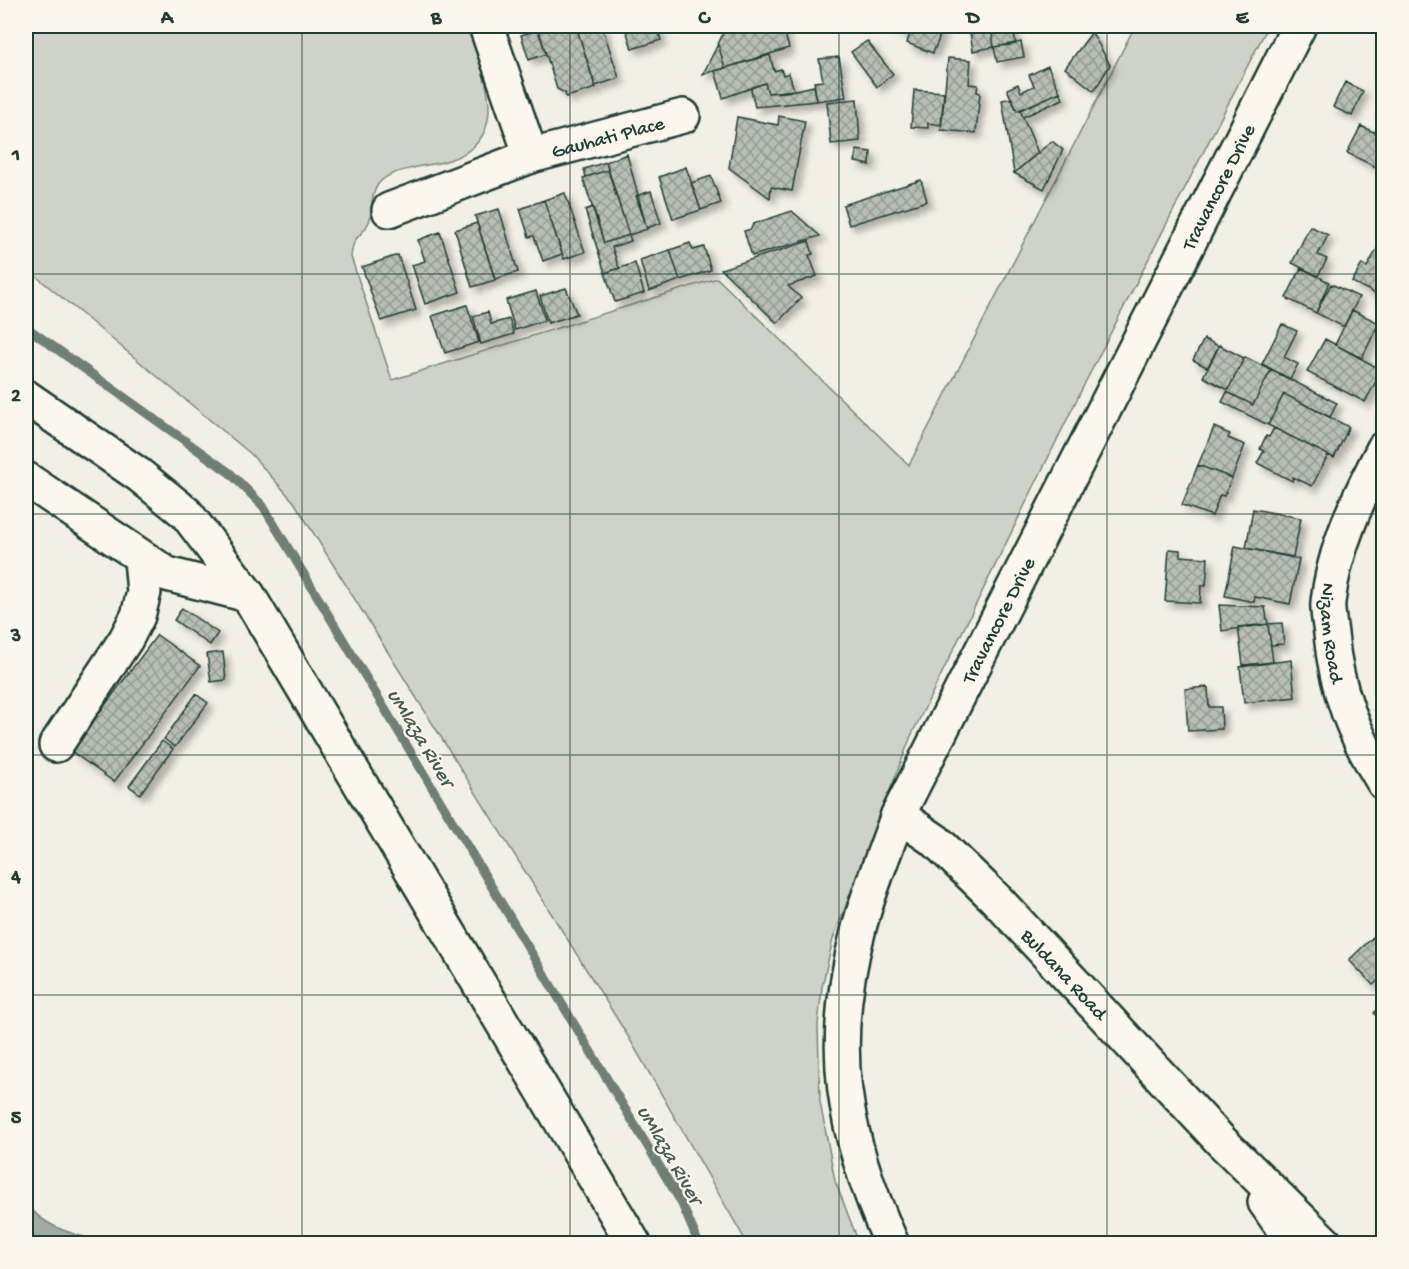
<svg xmlns="http://www.w3.org/2000/svg" width="1409" height="1269" font-family="'Gochi Hand',sans-serif">
	<defs>
		<pattern id="building-cross-hatch" width="8" height="8" patternUnits="userSpaceOnUse" patternTransform="scale(1.5)"><rect width="8" height="8" fill="#b7beb3"/><path d="M0 0l8 8M0 8l8-8" fill="none" stroke="#949c92"/></pattern>
		<filter id="shadow"><feDropShadow dx="5.5" dy="5.5" stdDeviation="3" flood-color="#0004"/></filter>
	</defs>
	<rect width="100%" height="100%" fill="#f2f0e5"/>
	<filter id="ink" filterUnits="userSpaceOnUse"><feTurbulence type="fractalNoise" baseFrequency=".0167" numOctaves="2"/><feDisplacementMap in="SourceGraphic" scale="12" xChannelSelector="R" yChannelSelector="G"/><feConvolveMatrix kernelMatrix="1 2 1 2 8 2 1 2 1" color-interpolation-filters="sRGB"/></filter>
	<g filter="url(#ink)">
		<!-- grass -->
		<path fill="#cfd2c8" stroke="#77887e" stroke-width="1.5" d="M26,26H467C482,71 516,138 449,160C438,164 425,165 413,168C401,171 384,174 377,186C370,196 373,211 369,222C362,238 353,233 351,257L392,380L717,278L909,465L1135,26H1268L1085,383L911,736L833,939L822,987L818,1025L820,1102L835,1181L859,1243H747L629,1038L294,502L251,454L26,268Z"/>
		<!-- water -->
		<path fill="#a2aba1" stroke="#6e7f75" stroke-width="1.5" d="M26,1203C44,1228 74,1234 103,1243H26Z"/>
		<g fill="none" stroke-linecap="round" stroke-linejoin="round">
			<!-- stream -->
			<path stroke="#6e7f75" stroke-width="9" d="M26,327L230,473L263,506L681,1202L699,1244"/>
		</g>
		<!-- building -->
		<path fill="url(#building-cross-hatch)" stroke="#1f3d34" stroke-width="1.5" filter="url(#shadow)" d="M545,26H576L596,88L566,97L565,93L557,89L538,28Z
			M576,26H602L619,78L595,86Z
			M625,26H657L661,40L632,49Z
			M727,26H774L776,30L783,27L789,48L725,68L718,44Z
			M887,26H912L908,34Z
			M912,26H933L942,31L933,53L907,43Z
			M973,26H991L994,47L973,51L970,32L974,31Z
			M991,26H1012L1016,44L994,47Z
			M538,30L546,54L529,60L521,35Z
			M1092,32L1110,65L1094,91L1065,68Z
			M867,41L893,74L877,87L851,52Z
			M1021,42L1024,57L997,62L994,47Z
			M718,44L725,68L703,74Z
			M770,55L774,71L781,69L783,75L789,73L794,90L768,93L765,83L723,98L715,71Z
			M839,57L846,97L817,101L814,82L823,81L819,59Z
			M948,58L971,60L969,84L978,85L977,92L980,93L976,133L941,130Z
			M1048,66L1060,92L1017,111L1007,89L1018,84L1021,92L1034,86L1029,75Z
			M1345,82L1363,91L1352,116L1333,107Z
			M765,83L768,93L786,92L814,86L817,101L755,107L751,90L752,87Z
			M914,90L944,92L941,125L928,123V128L911,127Z
			M1060,92L1063,99L1023,117L1020,110Z
			M1012,98L1017,111L1020,110L1038,153L1014,173L1002,100Z
			M857,99L860,141L831,144L827,102Z
			M1384,114V137L1375,132Z
			M779,116L805,121L792,191L771,187L770,198L729,168L737,117L778,125Z
			M1361,126L1384,137V171L1347,153Z
			M1052,141L1063,150L1044,189L1014,173Z
			M857,150L871,152L870,165L855,162Z
			M627,154L647,229L629,235L606,162Z
			M606,162L608,170L586,177L584,169Z
			M686,167L701,210L673,219L659,177Z
			M608,170L629,235L604,243L583,178Z
			M711,176L721,203L701,210L691,183Z
			M921,180L927,201L849,225L843,205Z
			M651,191L661,223L647,228L636,196Z
			M565,193L585,252L564,259L544,200Z
			M544,200L562,254L543,261L534,236L529,237L520,209Z
			M593,207L604,243L629,235L631,241L612,247L619,268L605,273L585,210Z
			M499,209L518,272L495,279L475,216Z
			M792,211L820,236L752,256L744,231L751,229L753,224Z
			M477,223L495,280L472,287L455,230Z
			M1310,226L1328,235L1318,255L1327,259L1318,276L1292,263Z
			M440,232L460,292L425,304L412,265L425,261L418,240Z
			M809,241L813,254L809,255L817,276L788,286L801,298L777,323L721,269Z
			M690,243L693,250L704,247L711,270L680,280L670,250Z
			M1377,249L1384,252V298L1352,282L1362,264L1367,267Z
			M670,250L680,280L649,291L640,260Z
			M398,255L416,310L381,321L362,267Z
			M635,263L644,293L615,302L605,273Z
			M1301,268L1329,282L1316,313L1286,298Z
			M1331,284L1359,297L1344,327L1316,313Z
			M566,288L577,314L548,323L540,296Z
			M536,291L545,320L515,330L506,300Z
			M467,305L479,342L445,353L432,316Z
			M1352,310L1379,323L1362,358L1335,345Z
			M488,312L491,324L509,319L514,334L481,344L473,316Z
			M1282,324L1297,331L1284,357L1298,364L1290,379L1262,364Z
			M1204,339L1219,346L1208,368L1193,360Z
			M1325,339L1382,370L1365,402L1307,372Z
			M1219,345L1244,358L1228,390L1203,377Z
			M1245,357L1271,370L1253,405L1227,392Z
			M1271,370L1337,403L1330,417L1284,394L1268,425L1222,402L1227,392L1253,405Z
			M1284,394L1349,427L1334,458L1268,425Z
			M1214,427L1230,434L1228,438L1245,445L1232,478L1198,465Z
			M1274,428L1328,455L1312,486L1293,477L1292,481L1257,463L1264,451L1260,449L1266,436L1269,437Z
			M1198,465L1232,478L1224,496L1220,495L1212,516L1182,505Z
			M1253,509L1301,518L1293,557L1246,548Z
			M1235,546L1299,559L1290,604L1255,597L1254,602L1225,596Z
			M1169,549L1180,550V556L1208,558L1206,586H1201L1200,603L1165,601Z
			M1219,605L1265,607L1268,624L1222,631Z
			M182,608L218,633L210,645L174,620Z
			M1282,623L1284,644L1271,645L1268,624Z
			M1268,624L1273,662L1243,665L1238,627Z
			M157,635L200,666L114,782L71,751Z
			M223,652L226,680L211,682L207,654Z
			M1291,660L1295,697L1244,703L1240,667Z
			M1208,687L1209,707H1221L1222,729L1188,731L1185,689Z
			M196,694L208,703L175,747L164,739Z
			M162,741L173,749L140,794L129,786Z
			M1373,937L1384,948L1378,957L1384,963V975L1373,985L1349,960Z
			M1384,1002V1022L1374,1013Z"/>
		<g fill="none" stroke-linecap="round" stroke-linejoin="round">
			<!-- minor casing -->
			<g stroke="#1f3d34" stroke-width="38">
				<g id="minor">
					<path d="M486,26L531,156"/>
					<path id="s1" d="M389,210L531,156L683,116"/>
					<path d="M26,397L139,475L186,513L248,595L634,1244"/>
					<path id="s2" d="M1384,448C1359,496 1334,548 1328,602C1327,612 1330,624 1331,634C1336,690 1354,735 1384,783"/>
					<path d="M26,479L167,574L248,595"/>
					<path d="M56,745L126,639L138,616L144,592L141,559"/>
					<path id="s3" d="M898,815L936,841L996,899L1222,1142L1326,1244"/>
					<path d="M1265,1202L1294,1244"/>
					<path id="s4" d="M892,1244C842,1134 827,1046 859,928C869,890 885,852 898,815L1299,26"/>
				</g>
			</g>
			<!-- minor -->
			<use href="#minor" stroke="#fbf7ec" stroke-width="33"/>
		</g>
	</g>
	<!-- grid -->
	<path fill="none" stroke="#1f3d34" stroke-width="1.5" stroke-opacity="0.55" d="M302,26V1244M570,26V1244M839,26V1244M1107,26V1244M26,274H1384M26,514H1384M26,755H1384M26,995H1384"/>
	<g text-anchor="middle" stroke-width="4.5" stroke-linejoin="round" paint-order="stroke">
		<!-- street labels -->
		<g font-size="20" fill="#1f3d34" stroke="#fbf7ec">
			<text dy="7" stroke="none"><textPath href="#s1" startOffset="231">Gauhati Place</textPath></text>
			<text dy="7" stroke="none"><textPath href="#s4" startOffset="1150">Travancore Drive</textPath></text>
			<text dy="7" stroke="none"><textPath href="#s4" startOffset="664">Travancore Drive</textPath></text>
			<text dy="7" stroke="none"><textPath href="#s2" startOffset="196">Nizam Road</textPath></text>
			<text dy="7" stroke="none"><textPath href="#s3" startOffset="231">Buldana Road</textPath></text>
		</g>
		<!-- water labels -->
		<g font-size="21" font-style="italic" fill="#465e55" stroke="#fbf7ec">
			<text transform="translate(422 737) rotate(59)" y="7">uMlaza River</text>
			<text transform="translate(671 1154) rotate(60)" y="7">uMlaza River</text>
		</g>
	</g>
	<!-- margin -->
	<rect width="1409" height="1269" fill="none" stroke="#fbf7ec" stroke-width="66"/>
	<rect x="33" y="33" width="1343" height="1203" fill="none" stroke="#1f3d34" stroke-width="2"/>
	<g font-size="20" text-anchor="middle" font-weight="bold" fill="#1f3d34">
		<text x="167" y="23">A</text>
		<text x="436" y="23">B</text>
		<text x="704" y="23">C</text>
		<text x="973" y="23">D</text>
		<text x="1242" y="23">E</text>
		<text x="16" y="160">1</text>
		<text x="16" y="401">2</text>
		<text x="16" y="641">3</text>
		<text x="16" y="882">4</text>
		<text x="16" y="1123">5</text>
	</g>
</svg>
